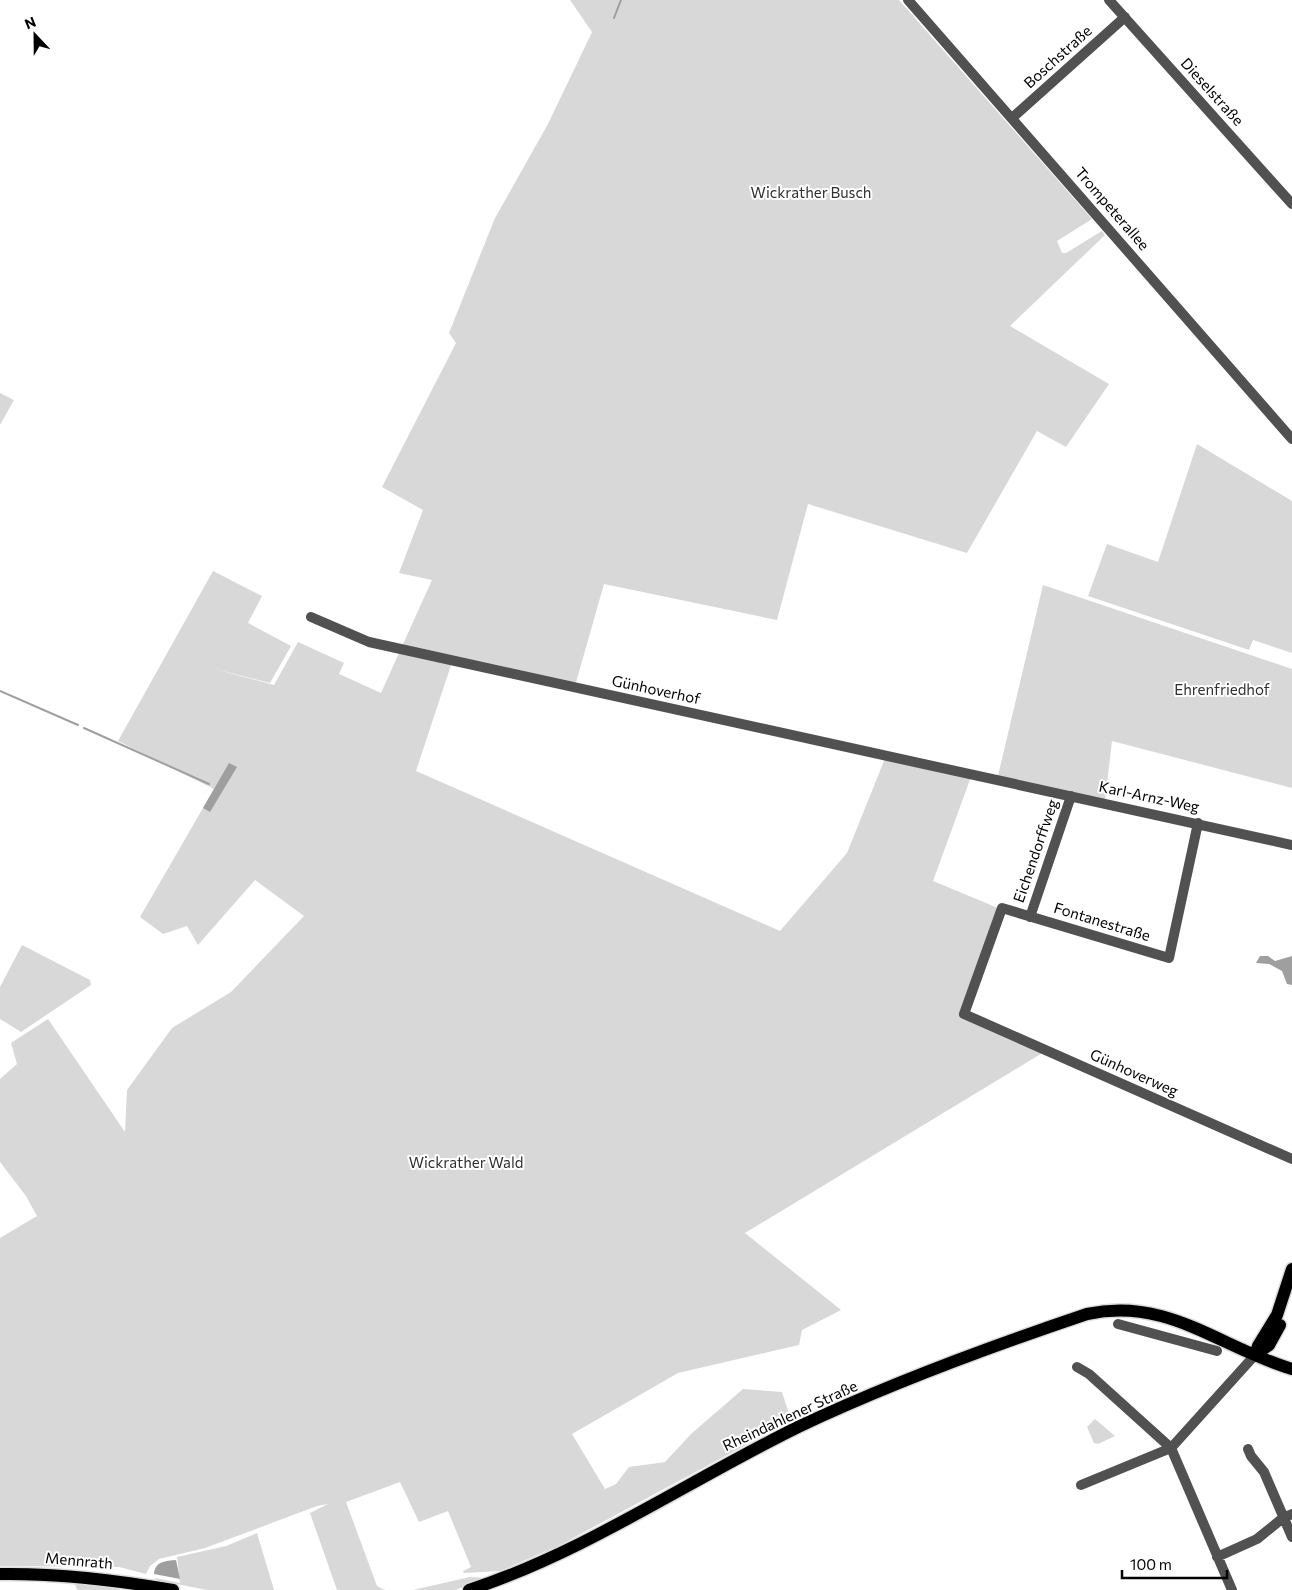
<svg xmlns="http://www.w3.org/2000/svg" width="1292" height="1590" font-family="Commissioner,sans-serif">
	<rect width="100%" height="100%" fill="#fff"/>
	<!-- green -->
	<path fill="#d8d8d8" d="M570,0H899L1092,219L1057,241L1062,253H1066L1102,231L1105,235L1010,326L1109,384L1066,447L1037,431L967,553L808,504L777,620L604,584L575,686L452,662L416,771L780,931L847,853L886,756L972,774L933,881L998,908L961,1016L1044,1052L745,1233L841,1310L802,1330L799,1345L678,1373L572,1434L605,1489L616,1484L629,1467L665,1462L691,1434L743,1389L782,1392L791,1420L782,1423L757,1439L560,1545L500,1571L464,1573L463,1571L471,1567L448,1511L419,1522L400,1482L346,1502L377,1586L385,1590H337L310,1513L328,1504L317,1506L205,1548L159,1559L150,1566L146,1574L119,1567L0,1566V1238L37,1216L26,1196L0,1162V1079L17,1064L11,1043L48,1019L125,1132L127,1090L172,1028L231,992L304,916L255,880L198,945L187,926L163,934L140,917L214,789L118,741L213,571L262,596L248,623L291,646L270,683L211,668L274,685L298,642L344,663L339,674L381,693L432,580L399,573L423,510L382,487L456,343L449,333L495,218L548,124L592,32Z
		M0,393L14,400L0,425Z
		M1197,444L1292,501V653L1253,640L1249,650L1088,596L1107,544L1158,562Z
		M1043,585L1292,669V788L1112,741L1105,801L997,780Z
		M22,945L90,980L91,985L21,1032L0,1019V987Z
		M1095,1419L1115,1436L1098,1444L1094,1443L1087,1427Z
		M257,1533L274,1590H207L156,1580L155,1578L180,1583L177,1557L226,1546Z
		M470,1577L488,1578L455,1590H413Z
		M74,1580L121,1590H77Z"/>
	<!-- water -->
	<path fill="#9f9f9f" d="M229,763L237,767L210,812L203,808Z
		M1260,956H1268L1275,961L1292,956V985L1287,984L1282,971L1269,964L1256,963Z
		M176,1560L180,1579L154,1574C155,1561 166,1561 176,1560Z"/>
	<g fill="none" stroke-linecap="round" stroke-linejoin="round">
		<!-- stream -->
		<path stroke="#9f9f9f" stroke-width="2" d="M614,18L621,0
			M0,691L78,725
			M84,728L209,784"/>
		<!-- major casing -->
		<g stroke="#dbdbdb" stroke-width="15">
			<path id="major" d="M1255,1355L1258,1346L1277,1315L1292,1269
				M1255,1355L1269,1345L1280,1325
				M0,1574C58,1573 116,1580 173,1590
				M469,1590C585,1552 688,1481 798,1427C891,1383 989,1347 1087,1314C1169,1297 1218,1347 1292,1369"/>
		</g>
		<!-- minor -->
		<path stroke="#515151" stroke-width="10" d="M908,0L1292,439
			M1109,0L1292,204
			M1012,118L1125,17
			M311,617L369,642L1292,845
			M1198,823L1169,958L1002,908L964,1014L1292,1159
			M1030,917L1071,796
			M1118,1324L1217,1351
			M1077,1367L1089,1374L1171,1448L1232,1590
			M1248,1449L1251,1456L1264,1472L1292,1537
			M1081,1485L1171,1448L1255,1355
			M1217,1557L1257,1539L1283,1518L1292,1514"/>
		<!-- major -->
		<use href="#major" stroke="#000" stroke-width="12"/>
	</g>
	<g text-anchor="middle" stroke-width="4" stroke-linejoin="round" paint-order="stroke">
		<!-- street labels -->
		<g font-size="15" fill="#000" stroke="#fff">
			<text transform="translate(1058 57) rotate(-42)" y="5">Boschstraße</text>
			<text transform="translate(1212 92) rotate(48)" y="5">Dieselstraße</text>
			<text transform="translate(1112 209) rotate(49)" y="5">Trompeterallee</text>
			<text transform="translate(656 690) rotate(12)" y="5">Günhoverhof</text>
			<text transform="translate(1149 797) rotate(12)" y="5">Karl-Arnz-Weg</text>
			<text transform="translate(1036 851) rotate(-71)" y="5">Eichendorffweg</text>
			<text transform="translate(1102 922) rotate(17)" y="5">Fontanestraße</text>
			<text transform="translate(1134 1073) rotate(24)" y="5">Günhoverweg</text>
			<text transform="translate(790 1416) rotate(-25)" y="5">Rheindahlener Straße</text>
			<text transform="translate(79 1561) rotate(5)" y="5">Mennrath</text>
		</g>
		<!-- park labels -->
		<g font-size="15" fill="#2f2f2f" stroke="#fff">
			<text x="811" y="198">Wickrather Busch</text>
			<text x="1222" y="695">Ehrenfriedhof</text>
			<text x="466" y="1168">Wickrather Wald</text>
		</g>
	</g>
	<!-- north arrow -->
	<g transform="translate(35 35) rotate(338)" stroke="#ffffff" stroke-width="4" paint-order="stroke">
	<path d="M0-4L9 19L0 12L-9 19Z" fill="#000000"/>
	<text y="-8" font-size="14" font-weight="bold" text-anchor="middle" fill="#000000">N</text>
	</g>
	<!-- scale -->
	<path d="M1122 1570v8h105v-8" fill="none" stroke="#000000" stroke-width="2.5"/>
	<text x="1130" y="1570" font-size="15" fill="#000000" stroke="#ffffff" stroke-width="4" paint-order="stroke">100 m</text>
</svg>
